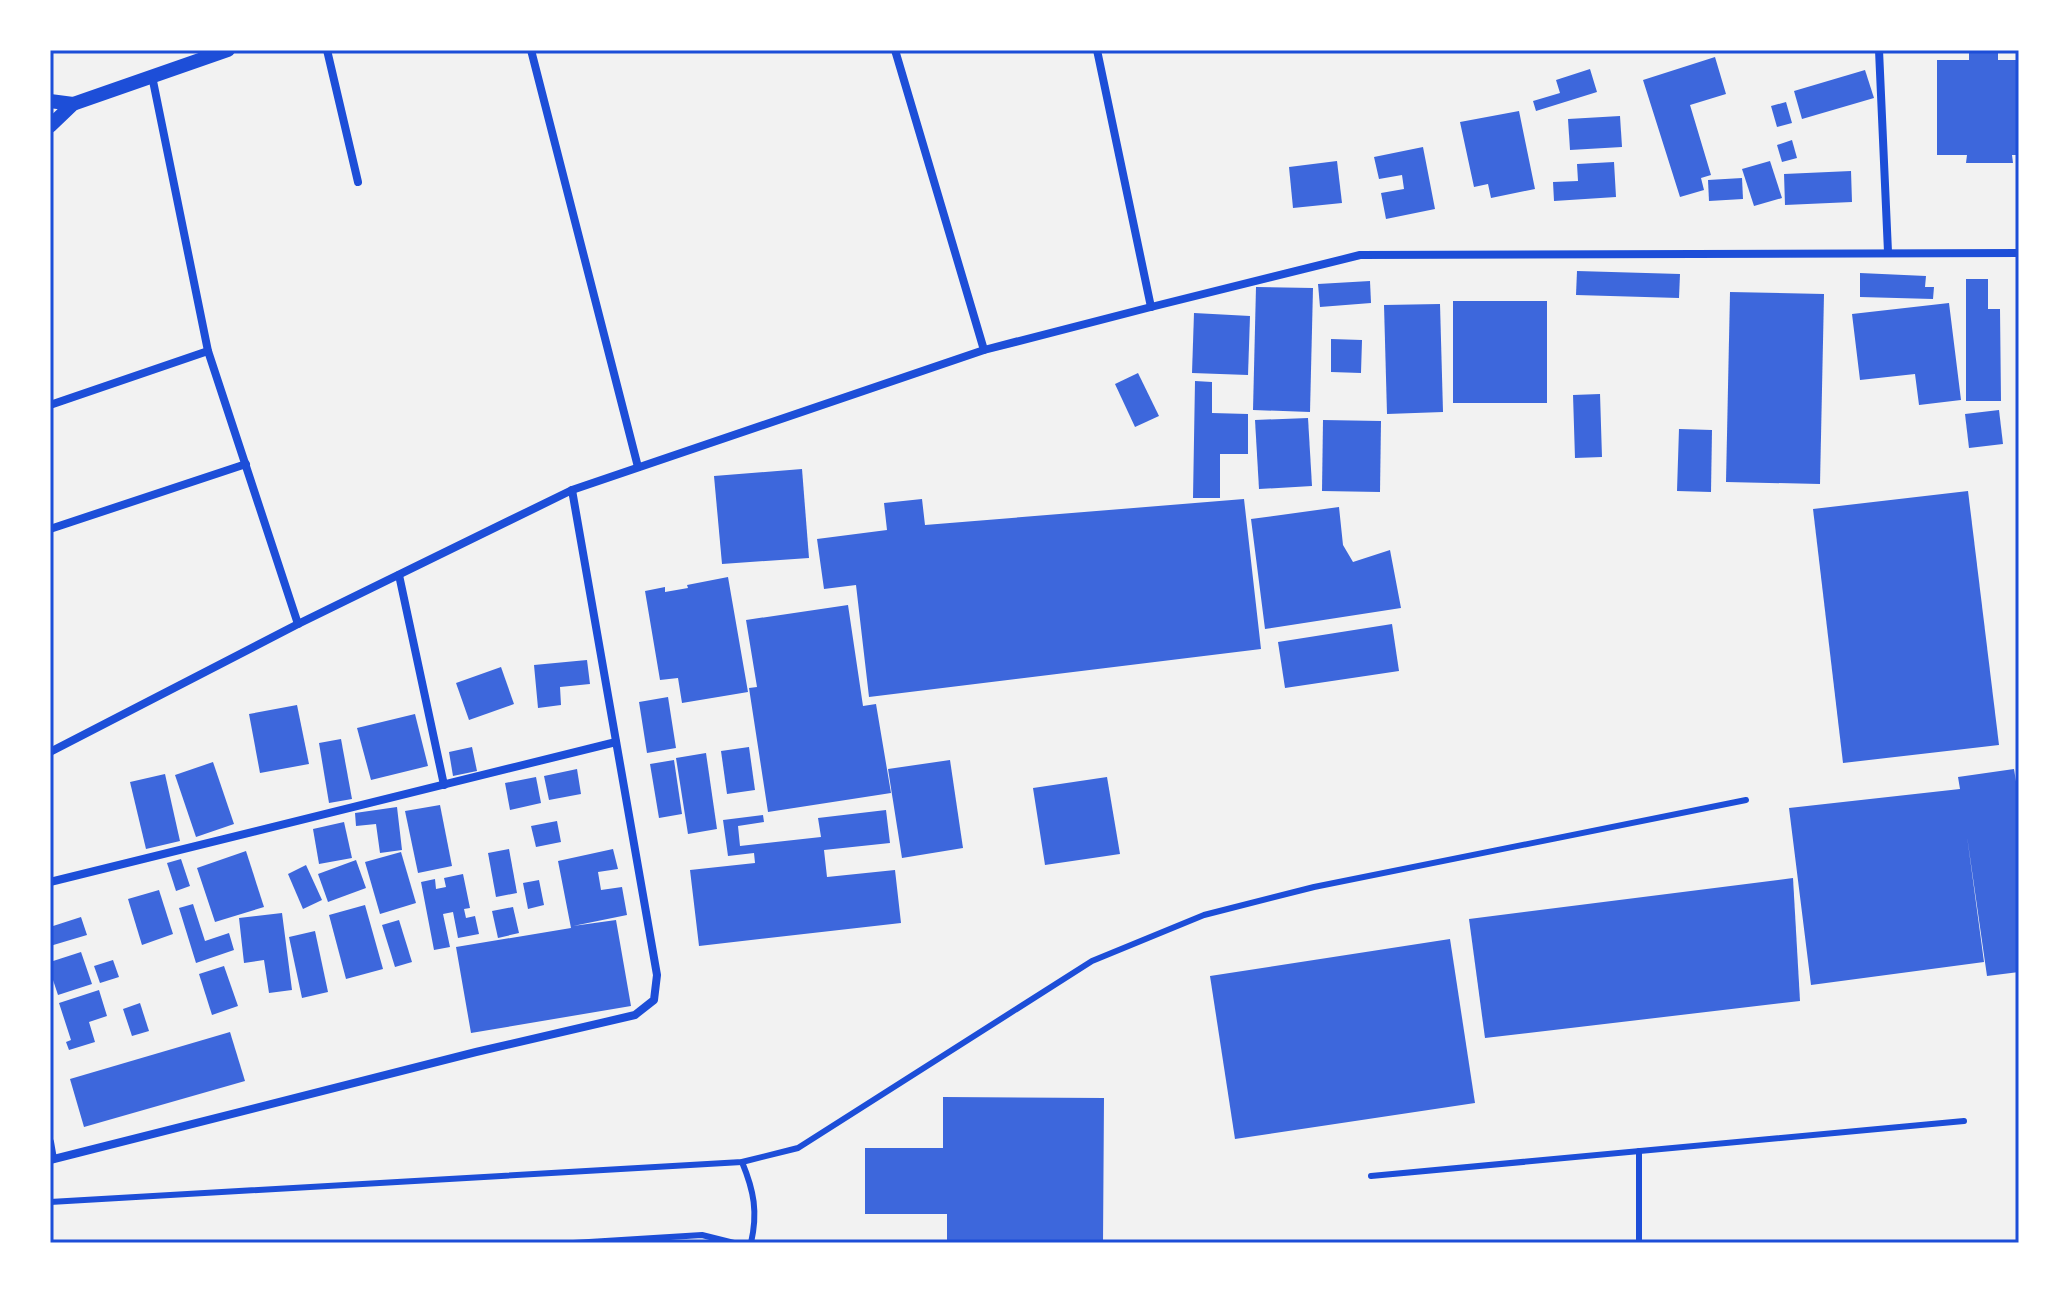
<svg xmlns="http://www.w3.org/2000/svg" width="2069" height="1293" font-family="Poppins,sans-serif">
<rect width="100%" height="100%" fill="#f2f2f2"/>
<g fill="#3d67dc">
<path d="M1969 50H1998V60H2019V155H2012L2013 163H1966L1967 155H1937V60H1969Z"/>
<path d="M1715 57 1726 94 1690 105 1711 175 1701 178 1704 190 1680 197 1643 80Z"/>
<path d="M1590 69 1597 92 1536 111 1533 101 1560 93 1556 80Z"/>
<path d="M1865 70 1874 98 1802 119 1794 91Z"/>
<path d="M1786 102 1792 123 1777 127 1771 106Z"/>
<path d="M1519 111 1535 189 1491 198 1488 184 1474 187 1460 122Z"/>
<path d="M1620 116 1622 147 1570 150 1568 119Z"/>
<path d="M1792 140 1797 158 1782 162 1777 145Z"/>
<path d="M1423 147 1435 209 1386 219 1381 193 1404 189 1402 175 1379 179 1374 157Z"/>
<path d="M1337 161 1342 203 1293 208 1289 167Z"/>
<path d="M1770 161 1782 198 1754 206 1742 169Z"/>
<path d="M1614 162 1616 197 1554 201 1553 182 1578 181 1577 164Z"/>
<path d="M1851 171 1852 202 1785 205 1784 174Z"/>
<path d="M1742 178 1743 199 1709 201 1708 180Z"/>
<path d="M1577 271 1680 274 1679 298 1576 295Z"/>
<path d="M1860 273 1926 276 1925 287H1934L1933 299 1860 297Z"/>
<path d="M1966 279H1988V309H2000L2001 401H1966Z"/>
<path d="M1370 281 1371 303 1320 307 1318 284Z"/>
<path d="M1256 287 1313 288 1310 412 1253 410Z"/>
<path d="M1730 292 1824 294 1820 484 1726 482Z"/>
<rect x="1453" y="301" width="94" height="102"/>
<path d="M1949 303 1961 400 1919 405 1915 374 1860 380 1852 314Z"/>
<path d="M1440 304 1443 412 1387 414 1384 305Z"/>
<path d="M1194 313 1250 316 1248 375 1192 373Z"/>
<path d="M1331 339 1362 340 1361 373 1331 372Z"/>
<path d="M1138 373 1159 416 1135 427 1115 384Z"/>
<path d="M1195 381 1212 382V413L1248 414V454H1220V498H1193Z"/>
<path d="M1600 394 1602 457 1575 458 1573 395Z"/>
<path d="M1999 410 2003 444 1969 448 1965 414Z"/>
<path d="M1308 418 1312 486 1259 489 1255 420Z"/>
<path d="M1323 420 1381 421 1380 492 1322 491Z"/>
<path d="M1679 429 1712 430 1711 492 1677 491Z"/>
<path d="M802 469 809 558 722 564 714 476Z"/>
<path d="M1968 491 1999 745 1843 763 1813 509Z"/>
<path d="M922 499 925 525 1244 499 1261 649 869 697 856 585 824 589 817 539 887 530 884 503Z"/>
<path d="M1339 507 1343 545 1353 562 1390 550 1401 608 1265 629 1251 519Z"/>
<path d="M728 577 748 692 682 703 678 678 660 680 645 591 665 587V592L688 588 687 585Z"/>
<path d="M848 605 863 706 876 704 891 793 768 812 749 688 757 687 746 620Z"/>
<path d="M1392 624 1399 671 1285 688 1278 642Z"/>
<path d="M587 660 590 684 560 687 561 705 538 708 534 665Z"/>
<path d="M501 667 514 704 469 720 456 683Z"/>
<path d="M668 697 676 748 647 753 639 702Z"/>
<path d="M297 705 309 764 260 773 249 714Z"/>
<path d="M415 714 428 766 371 780 357 728Z"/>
<path d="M341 739 352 799 329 803 319 743Z"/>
<path d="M472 747 477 771 453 776 449 752Z"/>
<path d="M749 747 755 790 727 794 721 751Z"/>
<path d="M706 753 717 829 688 834 676 758Z"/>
<path d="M674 760 682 814 659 818 650 764Z"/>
<path d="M950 760 963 848 902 858 888 769Z"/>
<path d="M213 762 234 824 196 837 175 775Z"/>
<path d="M577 769 581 794 549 800 544 776Z"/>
<path d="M2014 769 2019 800V972L1987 976 1967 836 1984 962 1811 985 1789 808 1960 789 1958 777Z"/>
<path d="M165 774 180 841 146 849 130 782Z"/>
<path d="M536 777 541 803 510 810 505 783Z"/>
<path d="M1107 777 1120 854 1045 865 1033 788Z"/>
<path d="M440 805 452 866 418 873 405 811Z"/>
<path d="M397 807 402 850 380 853 376 824 356 826 355 813Z"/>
<path d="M886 810 890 843 824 850 827 877 895 870 901 923 699 946 690 870 755 863 754 853 728 856 723 820 763 815 764 822 738 826 740 846 821 837 818 818Z"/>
<path d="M557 821 561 842 536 847 531 826Z"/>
<path d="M344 822 352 858 319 864 313 829Z"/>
<path d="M509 849 517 893 496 897 488 853Z"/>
<path d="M613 849 618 869 598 872 601 890 622 887 627 915 573 926 616 920 631 1006 471 1033 456 947 571 928 558 861Z"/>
<path d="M246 851 264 907 215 922 197 868Z"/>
<path d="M401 852 416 903 380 914 365 862Z"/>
<path d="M181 859 190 886 176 891 167 863Z"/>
<path d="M356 860 366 888 328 902 318 874Z"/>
<path d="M306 865 322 900 303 909 288 874Z"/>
<path d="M463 874 470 908 464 909 466 918 475 916 479 934 458 938 453 912 443 914 450 947 434 950 421 882 435 879 436 889 446 887 444 878Z"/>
<path d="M1793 878 1800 1001 1485 1038 1469 919Z"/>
<path d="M539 880 544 905 528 909 523 883Z"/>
<path d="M159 890 173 934 142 945 128 899Z"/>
<path d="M193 904 205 941 229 933 234 950 196 963 179 908Z"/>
<path d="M365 905 383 969 346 979 329 915Z"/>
<path d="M513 907 519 933 498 938 492 911Z"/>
<path d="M282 913 292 990 269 993 264 960 244 963 239 918Z"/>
<path d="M81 917 87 935 50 946V927Z"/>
<path d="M399 920 412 962 395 967 382 925Z"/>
<path d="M315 931 328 992 302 998 289 937Z"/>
<path d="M1450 939 1475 1103 1235 1139 1210 976Z"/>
<path d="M81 952 92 984 58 995 50 971V962Z"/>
<path d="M113 960 119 977 100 983 94 966Z"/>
<path d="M224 966 238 1006 212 1015 199 974Z"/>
<path d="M99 990 107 1016 89 1022 95 1042 69 1050 66 1042 71 1040 59 1003Z"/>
<path d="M140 1003 149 1031 132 1036 123 1009Z"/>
<path d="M230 1032 245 1081 84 1127 70 1079Z"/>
<path d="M943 1097 1104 1098 1103 1243H947V1214H865V1148H943Z"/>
</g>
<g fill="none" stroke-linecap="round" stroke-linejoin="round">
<g stroke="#1d4ed8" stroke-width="6">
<path d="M1639 1151V1243"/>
<path d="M742 1162C754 1191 758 1212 751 1243"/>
<path d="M1371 1176 1964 1121"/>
<path d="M50 1202 742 1162 798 1148 1092 961 1204 915 1314 887 1746 800"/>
<path d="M573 1243 702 1235 734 1243"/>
</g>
<g stroke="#1d4ed8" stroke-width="8">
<path d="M327 50 358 182"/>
<path d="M531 50 638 467"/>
<path d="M895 50 984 350"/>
<path d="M1097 50 1151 307"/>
<path d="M1879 50 1888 252"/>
<path d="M152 76 208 351 298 624"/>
<path d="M50 405 208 351"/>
<path d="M50 529 246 464"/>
<path d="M399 575 444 785"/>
<path d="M50 752 298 624 572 490 984 350 1151 307 1360 255 2019 253"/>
<path d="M50 882 616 742"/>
<path d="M50 1142 53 1159"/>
<path d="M50 1160 476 1052 635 1015 654 1000 657 975 572 490"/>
</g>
<g stroke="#1d4ed8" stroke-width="14">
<path d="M50 101 73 104"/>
<path d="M50 126 73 104 228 50"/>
</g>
</g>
<rect width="2069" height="1293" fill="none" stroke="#ffffff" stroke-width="104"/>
<rect x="52" y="52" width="1965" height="1189" fill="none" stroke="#1d4ed8" stroke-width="3"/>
</svg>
